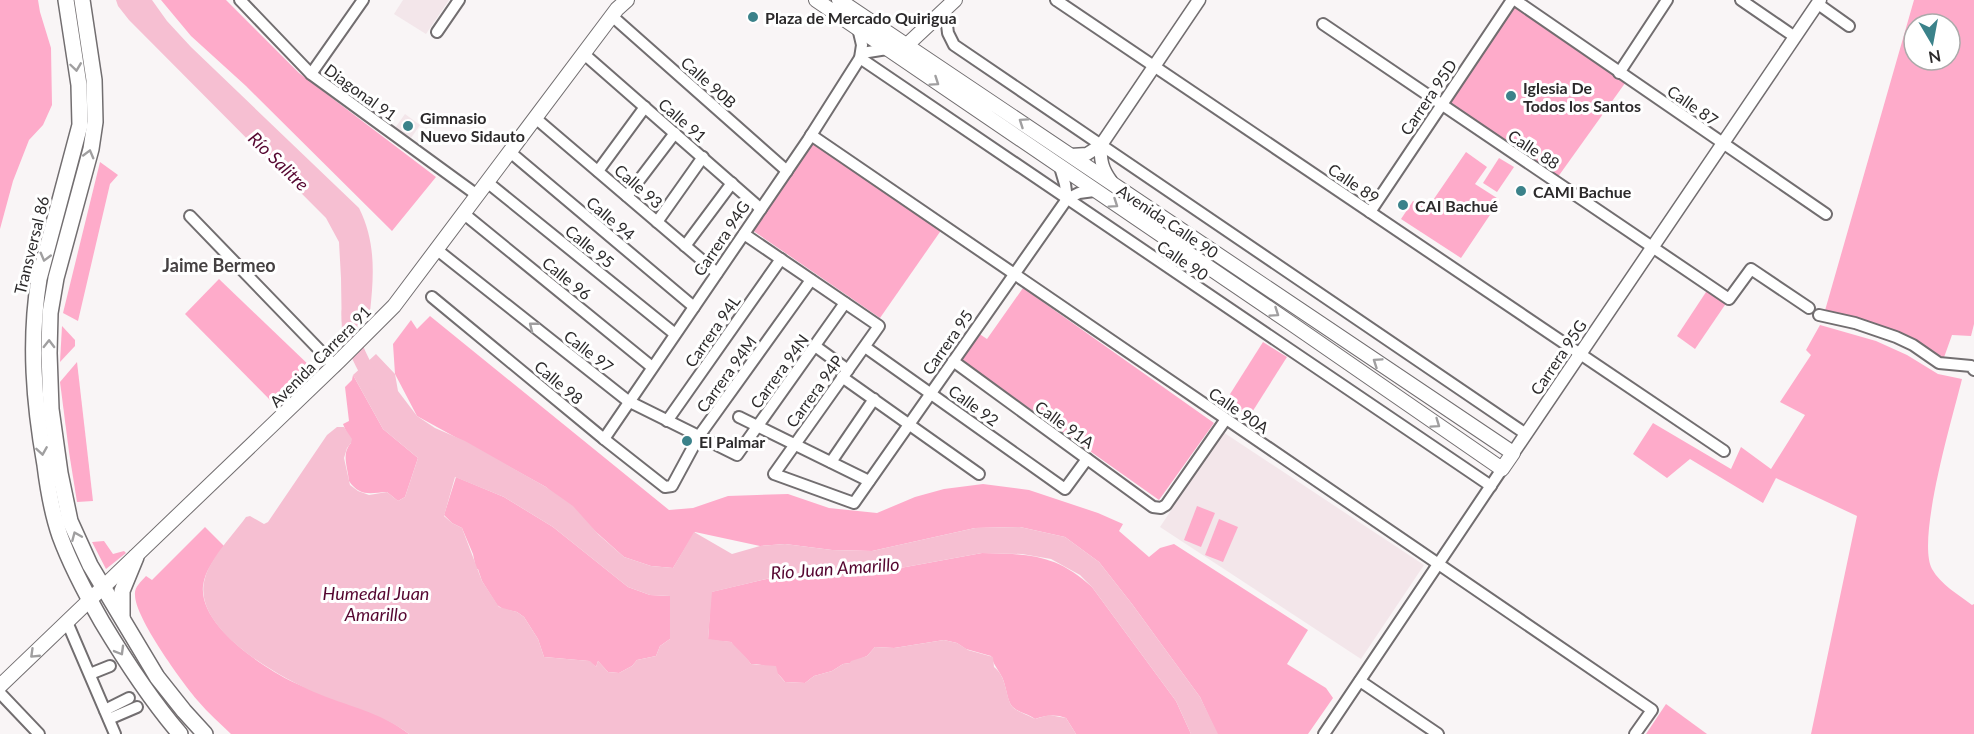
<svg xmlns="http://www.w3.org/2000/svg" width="1974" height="734" font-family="Lato,sans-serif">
<rect width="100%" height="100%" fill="#f9f5f6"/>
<g fill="#f3e6ea">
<path d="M403 0H449L426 34 394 14Z"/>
<path d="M405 114 420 125 411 138 395 128Z"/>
<path d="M1223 432 1424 565 1361 659 1160 527Z"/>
</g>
<g fill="#feabca" fill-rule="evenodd">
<path d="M0 0H38L40 12 51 48 52 105 43 125 29 140 13 181 0 229Z"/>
<path d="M161 0H226L299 73 436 177 392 231 246 86 191 36Z"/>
<path d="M1914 0H1974V324L1971 336 1952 335 1942 363 1930 354 1824 314ZM1914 24H1950V60H1914Z"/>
<path d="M1513 1 1628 79 1555 181 1442 105Z"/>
<path d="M814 141 942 229 880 318 752 230Z"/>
<path d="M1466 152 1487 167 1475 184 1500 200 1461 258 1401 219 1413 201 1427 209Z"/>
<path d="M1499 158 1514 167 1497 192 1483 183Z"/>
<path d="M100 162 118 175 110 184 78 321 63 313Z"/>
<path d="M219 279 313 369 276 406 185 314Z"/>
<path d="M1710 286 1729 299 1695 349 1677 336Z"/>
<path d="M1023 288 1214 423 1159 500 960 359 978 333 987 339Z"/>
<path d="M430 316 669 510 693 508 728 496 788 494 829 508 877 513 915 497 944 489 983 484 1029 490 1098 513 1123 524 1119 531 1149 557 1160 548 1174 544 1308 630 1287 664 1326 688 1333 698 1308 734H1217L1200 697 1132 604 1099 562 1065 537 1020 527 975 528 872 551 832 550 785 544 760 546 695 532 673 568 651 566 624 557 546 487 417 416 395 374 393 344 411 320 417 329Z"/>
<path d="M1820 325 1876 341 1907 355 1938 374 1962 379C1953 416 1916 539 1932 569 1941 585 1958 594 1972 605L1974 604V734H1811L1857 516 1776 478 1763 503 1690 459 1667 478 1633 454 1653 423 1731 469 1741 447 1771 469 1805 415 1780 402 1811 355 1806 350Z"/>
<path d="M62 326 75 340V346L60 362Z"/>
<path d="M1263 342 1287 357 1249 417 1225 402Z"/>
<path d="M77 362 93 501 77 502 69 452 60 382Z"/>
<path d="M353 375 383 429 418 458 405 497 398 501 387 492C370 493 360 497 349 481 348 467 341 454 351 443L343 424 349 421 345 387 352 380Z"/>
<path d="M456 477 504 497 553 527 628 587 650 595 670 596V639L660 646 656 656 637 660 632 666 619 673 608 672 598 661 596 667 589 661 544 657 538 639 524 617 517 612 503 609 497 605 482 581 478 569H476L473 554 462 528 452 523 444 515Z"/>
<path d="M1197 506 1215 513 1201 547 1184 540Z"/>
<path d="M1219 519 1238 527 1223 562 1205 555Z"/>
<path d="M205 527 224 546C215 559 205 570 203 586 199 625 262 667 293 682 332 700 375 707 409 734H231C220 723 208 713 198 701 182 682 135 618 135 595 134 587 141 582 146 576L152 580Z"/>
<path d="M104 541 113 554 124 551 126 553 106 569 92 542Z"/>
<path d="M982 553C1029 554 1056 554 1092 587L1176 701 1191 734H1076L1066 718C1056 714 1046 715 1035 719 1029 714 1020 713 1014 708 1008 704 1007 692 1005 686 1003 674 994 667 991 656L966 649 957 643 944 640 894 648 875 647 867 656 850 663 843 664 832 671 814 676 805 683 785 682C777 671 765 663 751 664 744 655 737 651 731 642L708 640 711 592 775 577H851Z"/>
<path d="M1666 704 1707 734H1646Z"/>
</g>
<g fill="#f6bfd2" fill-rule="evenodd">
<path d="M116 0H152L167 21 191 47 359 208C376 242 374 275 370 312L342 341 341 278 339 242 326 218 129 20 118 6Z"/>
<path d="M376 354 395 374 398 391 417 416 435 428 465 441 546 487 573 506 599 535 624 557 651 566 673 568 694 532 732 554 760 546 785 544 832 550 872 551 975 528 1020 527 1065 537 1099 562 1132 604 1200 697 1218 734H1191L1176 701 1092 587 1080 575 1051 559 1022 554 982 553 851 577H775L712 592 708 639 731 642C738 650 745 655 751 664L776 666 778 674 785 682 805 683 814 676 832 671 843 664 850 663 851 661 867 656 875 647 894 648 944 640 957 643 968 650 993 657 994 667C1006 676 1005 692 1011 705 1014 711 1029 715 1035 719L1049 715 1066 718 1076 734H409C380 712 347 706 314 692 276 675 190 628 205 578 211 557 233 535 246 517L250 516 264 524 268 522 327 435 337 427H344L352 439 351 443 347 448 344 458 350 485 358 491 369 495 387 492 398 501 405 497 418 458 383 429 353 375ZM455 477 504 497 553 527 628 587 650 595 670 596V639L660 646 656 656 637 660 632 666 619 673 608 672 598 661 596 667 590 661 544 657 538 639 524 617 517 612 499 607 482 581 462 528 452 523 444 516Z"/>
</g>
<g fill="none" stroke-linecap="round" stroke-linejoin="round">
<path stroke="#f6bfd2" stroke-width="15" d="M349 312C348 338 361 361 373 382"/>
<g stroke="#726e70" stroke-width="14">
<g id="minor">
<path d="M240 0 311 74 477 195"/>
<path d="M1056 0 1724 451"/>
<path d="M1515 0 1826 214"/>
<path d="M1741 0 1795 37"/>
<path d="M1818 4 1849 26"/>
<path d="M945 9 948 33 954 45 1526 434"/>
<path d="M612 16 787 171"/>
<path d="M1323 24 1729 299 1751 269 1809 308"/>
<path d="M437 32 459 0"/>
<path d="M862 53 887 49"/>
<path d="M584 54 761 209"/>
<path d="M860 58 1491 486"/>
<path d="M1619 73 1667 0"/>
<path d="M311 74 363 0"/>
<path d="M540 122 717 273"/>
<path d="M811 135 1652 710 1635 734"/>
<path d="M510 152 694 307"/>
<path d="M1060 167 1065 184 1067 199"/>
<path d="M598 171 645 107"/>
<path d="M487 182 675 334"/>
<path d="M627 196 675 133"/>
<path d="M1370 212 1512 0"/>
<path d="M463 213 652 367"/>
<path d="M190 216 335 366"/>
<path d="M657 222 703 157"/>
<path d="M744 234 879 326 774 474 854 503 1067 199 1079 193 1094 191"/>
<path d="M685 246 732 183"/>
<path d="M436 249 628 401 737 455 845 303"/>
<path d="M432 297 604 439 665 487 672 486 699 436 811 280"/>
<path d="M1819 315 1855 323 1896 337 1913 345 1939 363 1971 366 1974 370"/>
<path d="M815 346 848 370"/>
<path d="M865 347 1065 489 1087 459"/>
<path d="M953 361 1153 507 1161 508 1166 505 1226 419"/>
<path d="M842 377 979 474"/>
<path d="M739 417 869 481"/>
<path d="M667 421 781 259"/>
<path d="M604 439 808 140 860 58 862 45 858 28"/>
<path d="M831 462 874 399"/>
<path d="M67 622 115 734"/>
<path d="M90 674 110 666"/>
<path d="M1360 681 1438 734"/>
<path d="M0 693 39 734"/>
<path d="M105 710 129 698"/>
<path d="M109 719 137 707"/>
<path d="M1324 734 1502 469"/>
</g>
</g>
<g stroke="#726e70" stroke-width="15">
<g id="tertiary">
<path d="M1101 145C1100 160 1102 169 1111 181"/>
<path d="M1071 155 1087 154 1101 145 1199 0"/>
<path d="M1513 453 1820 0"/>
</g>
</g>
<g stroke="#726e70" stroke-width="16">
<g id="secondary">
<path d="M816 0 1292 324 1502 469 1513 453 839 0"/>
<path d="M908 44 955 0"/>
<path d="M0 686 339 361 394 306 617 9 627 0"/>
</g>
</g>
<g stroke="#726e70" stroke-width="18">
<g id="primary">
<path d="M66 0 79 85 80 125 39 279C29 342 34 403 45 465 48 489 52 513 60 536 71 566 86 594 102 622 126 662 150 699 180 734"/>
<path d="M82 0 94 80 95 122 91 149 56 278 50 313 49 353 51 409 60 473 70 521 90 565 157 677 184 711 205 734"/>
<path d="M122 617V591L136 557"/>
</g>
</g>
<use href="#minor" stroke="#fff" stroke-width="10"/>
<use href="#tertiary" stroke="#fff" stroke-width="12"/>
<use href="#secondary" stroke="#fff" stroke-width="14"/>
<use href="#primary" stroke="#fff" stroke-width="15"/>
</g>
<defs><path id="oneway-chevron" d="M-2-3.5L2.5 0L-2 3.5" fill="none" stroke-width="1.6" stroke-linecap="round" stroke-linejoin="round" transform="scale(1.5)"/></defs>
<g stroke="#a09fa0">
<use href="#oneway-chevron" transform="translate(76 67) rotate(82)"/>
<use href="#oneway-chevron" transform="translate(935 82) rotate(34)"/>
<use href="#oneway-chevron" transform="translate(1023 122) rotate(-146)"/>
<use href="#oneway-chevron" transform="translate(89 154) rotate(-75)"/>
<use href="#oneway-chevron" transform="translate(1114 204) rotate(34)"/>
<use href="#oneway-chevron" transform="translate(45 257) rotate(105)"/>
<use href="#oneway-chevron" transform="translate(1275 313) rotate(34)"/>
<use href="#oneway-chevron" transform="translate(533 326) rotate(-142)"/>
<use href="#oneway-chevron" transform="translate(49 344) rotate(-89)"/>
<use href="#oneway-chevron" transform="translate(1377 362) rotate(-146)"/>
<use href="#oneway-chevron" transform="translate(1436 424) rotate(35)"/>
<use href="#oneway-chevron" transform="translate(42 451) rotate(81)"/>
<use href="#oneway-chevron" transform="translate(76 536) rotate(-113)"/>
<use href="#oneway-chevron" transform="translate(120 651) rotate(60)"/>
<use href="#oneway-chevron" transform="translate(34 654) rotate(136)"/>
</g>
<g fill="#3b828a" stroke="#fff" stroke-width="2">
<circle cx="753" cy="17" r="6"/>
<circle cx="1511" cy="96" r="6"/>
<circle cx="408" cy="126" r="6"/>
<circle cx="1521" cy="191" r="6"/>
<circle cx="1403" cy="205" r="6"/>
<circle cx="687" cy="441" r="6"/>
</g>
<g text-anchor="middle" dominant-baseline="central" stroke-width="6" stroke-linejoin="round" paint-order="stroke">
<g font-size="16" font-weight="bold" fill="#2c2a2b" stroke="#fff" text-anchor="start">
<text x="765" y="17">Plaza de Mercado Quirigua</text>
<text x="1523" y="87">Iglesia De<tspan x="1523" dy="18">Todos los Santos</tspan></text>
<text x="420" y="117">Gimnasio<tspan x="420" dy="18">Nuevo Sidauto</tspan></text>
<text x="1533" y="191">CAMI Bachue</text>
<text x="1415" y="205">CAI Bachué</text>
<text x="699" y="441">El Palmar</text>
</g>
<g font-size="16" fill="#2c2a2b" stroke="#fff">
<text transform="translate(709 82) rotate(42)">Calle 90B</text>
<text transform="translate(361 92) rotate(36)">Diagonal 91</text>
<text transform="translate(1428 97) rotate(-56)">Carrera 95D</text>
<text transform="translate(1693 105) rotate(35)">Calle 87</text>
<text transform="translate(683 120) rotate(41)">Calle 91</text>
<text transform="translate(1534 149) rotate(33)">Calle 88</text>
<text transform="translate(1354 183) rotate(34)">Calle 89</text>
<text transform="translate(639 186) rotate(41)">Calle 93</text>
<text transform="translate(611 218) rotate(40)">Calle 94</text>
<text transform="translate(1168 221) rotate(34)">Avenida Calle 90</text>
<text transform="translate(721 238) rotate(-56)">Carrera 94G</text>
<text transform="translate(31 245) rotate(-76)">Transversal 86</text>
<text transform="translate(590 246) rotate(39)">Calle 95</text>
<text transform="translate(1183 260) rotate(34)">Calle 90</text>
<text transform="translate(567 278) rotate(39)">Calle 96</text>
<text transform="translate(712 331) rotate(-55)">Carrera 94L</text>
<text transform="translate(947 342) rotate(-55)">Carrera 95</text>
<text transform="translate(589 351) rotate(38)">Calle 97</text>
<text transform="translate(320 356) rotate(-45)">Avenida Carrera 91</text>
<text transform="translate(1558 357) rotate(-56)">Carrera 95G</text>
<text transform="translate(779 371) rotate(-54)">Carrera 94N</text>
<text transform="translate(726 374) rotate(-54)">Carrera 94M</text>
<text transform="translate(559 382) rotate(40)">Calle 98</text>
<text transform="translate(814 391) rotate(-54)">Carrera 94P</text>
<text transform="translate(974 405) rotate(36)">Calle 92</text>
<text transform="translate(1239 410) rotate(34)">Calle 90A</text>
<text transform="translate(1065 424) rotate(36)">Calle 91A</text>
</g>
<g font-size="18" font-style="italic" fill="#560731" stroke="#fff">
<text transform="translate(279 161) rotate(44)">Río Salitre</text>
<text transform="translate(835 568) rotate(-4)">Río Juan Amarillo</text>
<text x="376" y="593">Humedal Juan<tspan x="376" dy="21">Amarillo</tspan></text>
</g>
<g font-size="18" font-weight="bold" fill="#454142" stroke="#fff">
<text x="219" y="265">Jaime Bermeo</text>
</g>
</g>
<g transform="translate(1932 42) rotate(170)"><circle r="28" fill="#ffffff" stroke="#abaaaa" stroke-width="1.5"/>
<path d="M0-4.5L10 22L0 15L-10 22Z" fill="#3b828a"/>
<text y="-9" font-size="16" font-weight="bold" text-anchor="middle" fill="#2c2a2b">N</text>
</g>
</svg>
